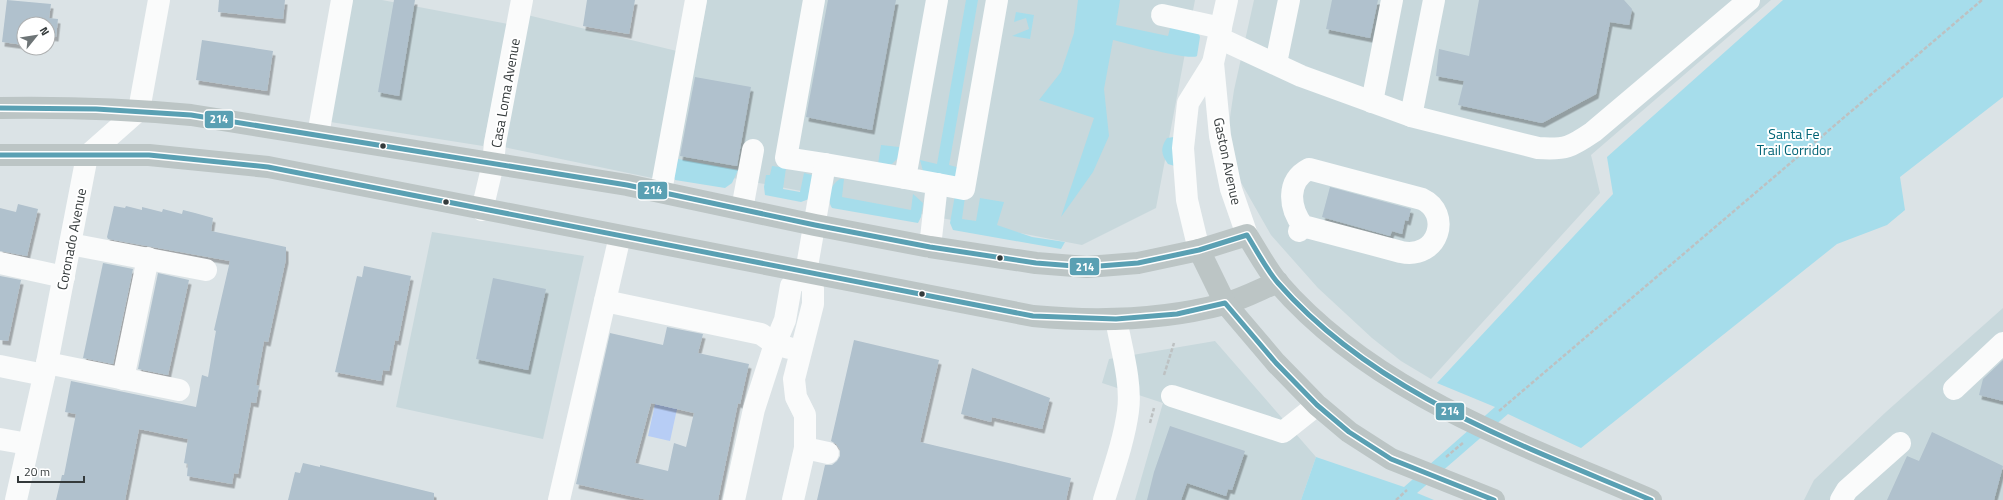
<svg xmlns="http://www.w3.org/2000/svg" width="2003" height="500" font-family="'Titillium Web',sans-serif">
<defs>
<filter id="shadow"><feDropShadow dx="2.5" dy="4.5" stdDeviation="0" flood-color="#0004"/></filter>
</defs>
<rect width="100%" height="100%" fill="#dbe3e6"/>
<g fill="#c8d8dc">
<path d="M345 0H382L508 24 483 146 324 121Z"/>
<path d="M707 0H1195L1156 208 1082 245 676 167Z"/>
<path d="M1254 0H1771L1591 155 1600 193 1431 379 1401 361 1372 338 1318 288 1271 235 1235 172 1229 124 1234 90Z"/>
<path d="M519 13 681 52 657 179 494 145Z"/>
<path d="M432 232 584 256 543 439 396 407Z"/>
<path d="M2003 308V500H1804L1814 480 1886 412Z"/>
<path d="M1215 341 1316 457 1301 500H1135L1163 403 1102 383 1109 359Z"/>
</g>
<g fill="#a6ddeb">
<path d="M966 0H978L949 165 964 169 957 177 923 171 920 160 937 164Z"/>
<path d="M1078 0H1120L1116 25 1168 36 1171 25 1199 34 1200 37 1197 56C1189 61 1126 43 1113 40L1104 89 1109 136 1093 172 1061 217 1094 118 1039 100 1061 72 1074 33Z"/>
<path d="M1783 0H2003V97L1900 177 1905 210 1887 225 1837 244 1581 448 1508 414 1417 493 1434 500H1301L1316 457 1404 487 1495 407 1437 383 1613 194 1607 157Z"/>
<path d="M1016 12 1034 15 1030 39 1012 36 1029 29 1026 18 1014 22Z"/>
<path d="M1174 137 1178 167 1168 164C1161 154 1160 148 1167 138Z"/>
<path d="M881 145 899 147 898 158 892 164H878Z"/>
<path d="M678 159 738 170 732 183 725 188 675 180 674 178Z"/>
<path d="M772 166 786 168 783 189 800 192 804 173 812 175 813 178 809 199 801 202 765 195 764 187 766 175H770Z"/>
<path d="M840 179H844L842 197 911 210 913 194 923 203 921 217 918 223 832 208C826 198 830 185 840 179Z"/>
<path d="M955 195 965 197 962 219 976 221 980 198 1004 202 997 225 1032 237 1065 242 1061 249 953 230 950 223Z"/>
</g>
<path fill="#b7cdf5" d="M655 404 677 409 670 441 648 436Z"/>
<g fill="#b0c1cd" fill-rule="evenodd" filter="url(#shadow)">
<path d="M7 0 51 4 49 18 58 19 56 37 48 36V24H24V45L2 42Z"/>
<path d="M219 0H285L283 19 218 12Z"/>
<path d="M394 0H415L399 96 378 92Z"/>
<path d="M587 0H635L629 34 583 26Z"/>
<path d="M828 0H896L872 130 806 117Z"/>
<path d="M1332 0H1378L1370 38 1326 29Z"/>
<path d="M1479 0H1624L1632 9 1629 25 1610 22 1596 94 1542 123 1458 105 1464 81 1436 76 1439 49 1469 56Z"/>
<path d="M202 40 273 51 267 91 196 80Z"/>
<path d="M695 77 751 87 737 166 680 156Z"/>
<path d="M1330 187 1411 209 1408 221 1405 220 1402 234 1392 231 1390 236 1322 217Z"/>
<path d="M18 204 38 209 27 256 0 251V208L16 212Z"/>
<path d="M114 206 125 208 126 206 142 210V207L162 212 163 209 182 214 183 210 195 213 213 218 211 231 286 247V259L268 342 264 341 256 385 259 386 256 403 251 402 238 474 234 473 232 484 187 476 188 464 184 463 188 439 139 429 125 500H56L62 475H64L76 414 65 412 71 381 196 407 202 375 208 377 214 342 216 331 214 330 230 261 108 239 107 237Z"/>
<path d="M103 263 133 269 113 364 83 358Z"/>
<path d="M364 266 411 276 398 341 395 340 389 371 383 370 381 381 335 372 357 276 362 277Z"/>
<path d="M158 273 189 280 168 375 138 369Z"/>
<path d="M0 276 21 280 8 341 0 340Z"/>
<path d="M493 278 546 289 528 370 476 359Z"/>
<path d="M667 327 703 334 698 353 749 364 740 404 738 403 718 500H648L576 484 610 333 663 345ZM651 403 694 413 686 447 674 443 668 471 635 463Z"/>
<path d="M854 340 939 360 920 442 1071 478 1066 500H817L825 465H832L837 461 840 456V449L836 444 831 441Z"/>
<path d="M2003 360V401L1979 395 1983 379Z"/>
<path d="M972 368 1050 398 1042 429 992 417 991 422 961 414Z"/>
<path d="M1170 426 1245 451 1232 490 1228 489 1226 496 1187 483 1181 500H1147L1154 472Z"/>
<path d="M1932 432 2003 466 1994 500H1887L1907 456 1919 461Z"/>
<path d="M303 463 320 467V465L434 493V500H288L295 472 300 473Z"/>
</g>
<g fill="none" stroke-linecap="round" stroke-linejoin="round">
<g stroke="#bdc1c2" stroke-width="2.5" stroke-dasharray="4 2" stroke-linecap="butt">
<path d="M1164 375 1174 343"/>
<path d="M1499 411 1982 0"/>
<path d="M1150 423 1154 408"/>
<path d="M1446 457 1464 442"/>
<path d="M1396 500 1407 490"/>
</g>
<g stroke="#fafbfb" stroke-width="22">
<path d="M814 0 786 158 825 164"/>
<path d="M937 0 905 178 964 189 997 0"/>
<path d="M1227 0 1213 63 1220 136 1231 189 1247 235"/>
<path d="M1162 15 1221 28"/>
<path d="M1219 38 1301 76 1411 116 1538 148C1566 150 1571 147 1593 132L1749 0"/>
<path d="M1276 63 1289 0"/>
<path d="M1372 102 1392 0"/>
<path d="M1411 116 1434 0"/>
<path d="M318 135 342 0"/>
<path d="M661 191 696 0"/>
<path d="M742 209 753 150"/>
<path d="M482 210 493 164 495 143 522 0"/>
<path d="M1299 231 1303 226 1401 252C1439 260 1452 213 1422 199L1309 169C1286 181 1289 208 1303 226"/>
<path d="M70 244 206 270"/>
<path d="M930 247 937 184"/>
<path d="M1199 250 1187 200 1183 148 1188 103 1213 63"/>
<path d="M0 263 64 277"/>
<path d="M605 301 761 334 775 344 789 348"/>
<path d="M47 363 179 390"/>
<path d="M0 366 44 375"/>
<path d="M123 379 148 258"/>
<path d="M1954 389 2003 343"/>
<path d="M1172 396 1283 432 1317 405"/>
<path d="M0 439 28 444"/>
<path d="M805 448 828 453"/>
<path d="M16 500 47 363 87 156 139 110 159 0"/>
<path d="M559 500 620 236"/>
<path d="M734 500 754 409 775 344 785 320 791 286 806 272"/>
<path d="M793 500 805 448V415L796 397 794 379 813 304V289L806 272 825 164 905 178"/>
<path d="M1104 500C1113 471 1124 441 1128 411 1132 383 1121 347 1116 319"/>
<path d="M1841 500 1847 490 1900 443"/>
</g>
<g stroke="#bcc5c5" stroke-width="22">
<path d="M0 108C64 107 127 109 191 115L627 185 815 225 930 247 1036 263 1087 267 1138 263 1199 250 1247 235C1257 251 1266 268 1278 283 1374 394 1520 443 1651 500"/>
<path d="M0 155H149L268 167 1033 316C1096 322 1163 320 1224 304 1243 299 1261 289 1278 282"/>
<path d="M1199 250 1225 303 1276 363 1317 405 1349 432 1391 459 1494 500"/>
</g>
<g stroke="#fff" stroke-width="8">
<g id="bus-1">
<path d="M0 108 96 109 191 115 627 185 815 225 930 247 1036 263 1087 267 1138 263 1199 250 1247 235C1257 251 1266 269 1278 283 1375 394 1520 444 1651 500"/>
<path d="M0 155H149L268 167 1033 316 1116 319 1177 314 1225 303 1276 363 1317 405 1349 432 1391 459 1494 500"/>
</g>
</g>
<use href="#bus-1" stroke="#5aa0b3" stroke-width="5"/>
</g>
<g fill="#343a3b" stroke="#fff" stroke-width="1.5">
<circle cx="383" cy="146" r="3.5"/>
<circle cx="446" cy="202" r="3.5"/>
<circle cx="1000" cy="258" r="3.5"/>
<circle cx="922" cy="294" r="3.5"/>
</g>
<g text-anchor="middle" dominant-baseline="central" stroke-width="4" stroke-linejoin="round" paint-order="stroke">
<g font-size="14" fill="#343a3b" stroke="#fff">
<text transform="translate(505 93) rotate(-80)">Casa Loma Avenue</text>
<text transform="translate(1228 161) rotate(78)">Gaston Avenue</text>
<text transform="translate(71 239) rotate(-79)">Coronado Avenue</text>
</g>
<g font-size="14" fill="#006375" stroke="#fff">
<text x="1794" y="133">Santa Fe<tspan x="1794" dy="16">Trail Corridor</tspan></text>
</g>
</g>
<g stroke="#fff" stroke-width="1.5">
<rect x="204" y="110" width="30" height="19" rx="4" fill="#5aa0b3"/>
<rect x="637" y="181" width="31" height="19" rx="4" fill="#5aa0b3"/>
<rect x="1069" y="257" width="31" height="19" rx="4" fill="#5aa0b3"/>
<rect x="1435" y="402" width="30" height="19" rx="4" fill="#5aa0b3"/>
</g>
<g font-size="11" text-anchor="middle" font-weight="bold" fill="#fff">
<text x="219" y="123">214</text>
<text x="653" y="194">214</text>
<text x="1085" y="271">214</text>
<text x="1450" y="415">214</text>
</g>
<g transform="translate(36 36) rotate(60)"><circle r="19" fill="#ffffff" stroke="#aeb0b1"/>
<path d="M0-3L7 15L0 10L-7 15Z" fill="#6e7577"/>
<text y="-6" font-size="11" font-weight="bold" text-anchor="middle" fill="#343a3b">N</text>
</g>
<path d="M18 476v6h66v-6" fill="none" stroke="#343a3b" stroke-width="2"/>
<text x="24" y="476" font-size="12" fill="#343a3b" stroke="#ffffff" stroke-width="3" paint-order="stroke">20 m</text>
</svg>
